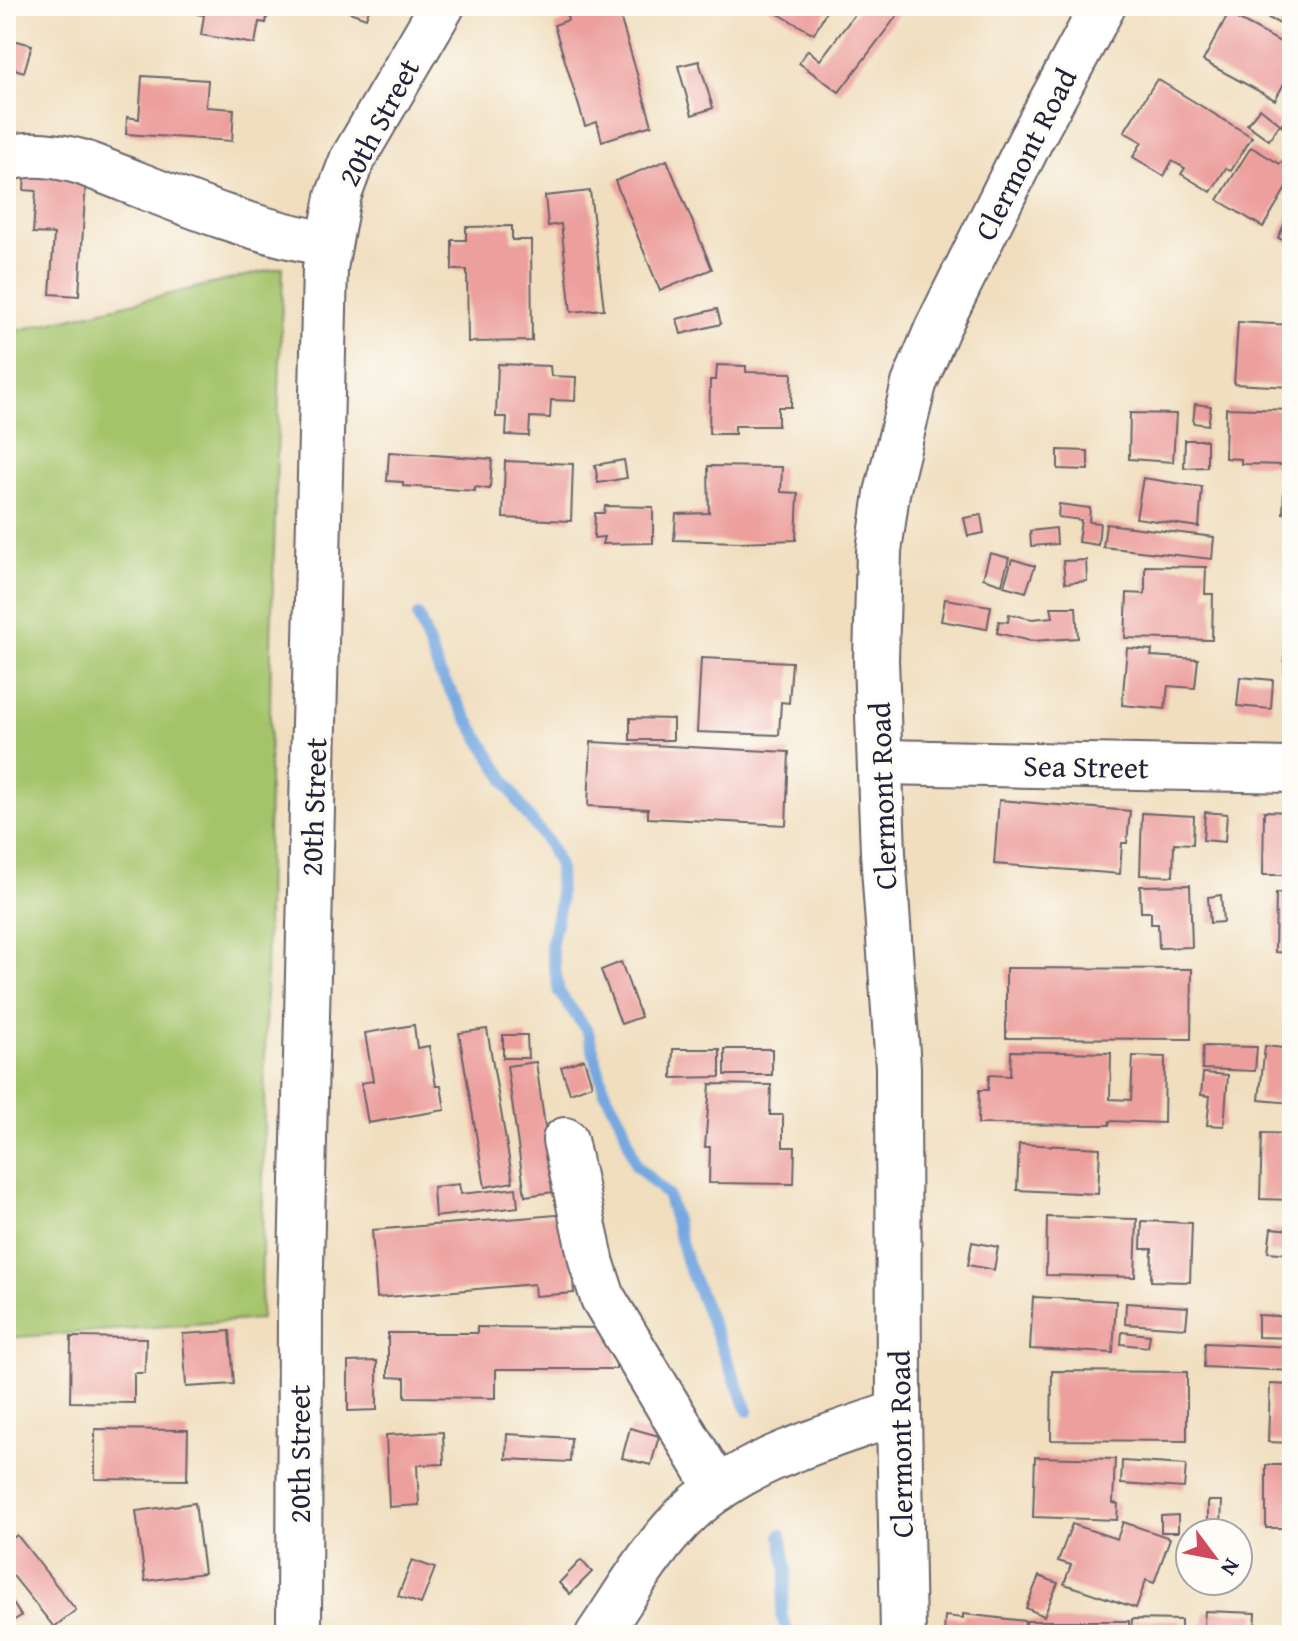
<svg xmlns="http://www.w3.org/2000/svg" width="1298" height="1641" font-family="'Gentium Book Plus',serif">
<rect width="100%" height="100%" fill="#fdfcf7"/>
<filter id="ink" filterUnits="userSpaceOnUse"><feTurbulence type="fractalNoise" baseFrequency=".0125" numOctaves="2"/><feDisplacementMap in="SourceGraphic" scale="16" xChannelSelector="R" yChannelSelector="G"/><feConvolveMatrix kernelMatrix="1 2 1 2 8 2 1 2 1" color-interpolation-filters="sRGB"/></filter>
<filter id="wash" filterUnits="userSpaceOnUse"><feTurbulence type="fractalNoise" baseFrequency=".006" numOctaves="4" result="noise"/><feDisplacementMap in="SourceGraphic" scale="32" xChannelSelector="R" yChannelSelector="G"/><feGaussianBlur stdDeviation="1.8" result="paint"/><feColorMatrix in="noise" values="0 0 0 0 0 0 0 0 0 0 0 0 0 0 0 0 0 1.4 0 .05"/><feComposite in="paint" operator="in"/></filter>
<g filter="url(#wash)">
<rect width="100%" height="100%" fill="#f0debe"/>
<path fill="#a5c46b" stroke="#647353" stroke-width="2" d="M283 267 271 645 261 1319 6 1338V333Z"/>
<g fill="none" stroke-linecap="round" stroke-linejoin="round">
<g stroke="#74a7e0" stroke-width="12">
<path d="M418 616 440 674 524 811 548 842 559 866 560 903 551 946 559 992 588 1032 604 1090 623 1125 636 1165 668 1196 687 1263 748 1411"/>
<path d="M781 1535 787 1571 781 1614 789 1635"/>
</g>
</g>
<g id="blocks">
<g fill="#ec9f9c">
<path d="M198 6H269L266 23 259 22 255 44 201 35 204 15 197 14Z"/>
<path d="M333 6H370L366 18Z"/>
<path d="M564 6H603L604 9 617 6 652 125 602 141 597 122 585 126 554 25 568 20Z"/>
<path d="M764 6H829L814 34Z"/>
<path d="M861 6H890L899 13 839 92 799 63 808 50 820 60Z"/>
<path d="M1245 6H1292V30Z"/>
<path d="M1228 14 1292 48V69L1275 100 1203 61Z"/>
<path d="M6 38 32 45 24 72 15 69 13 78 6 76Z"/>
<path d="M699 61 713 108 692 115 678 66Z"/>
<path d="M142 76 208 80 206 107 234 109 232 141 126 134 127 117 139 119Z"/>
<path d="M1157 79 1252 137 1231 171 1226 168 1211 192 1181 174 1185 168 1172 161 1164 176 1133 157 1142 142 1124 132Z"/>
<path d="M1292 106V133L1281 126Z"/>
<path d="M1260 108 1280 124 1269 140 1247 124Z"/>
<path d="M1251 147 1280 164 1284 159 1292 164V178L1263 227 1218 200Z"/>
<path d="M667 160 712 269 660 291 615 181Z"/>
<path d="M25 175 86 179 79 296 50 294 54 234 33 233 36 191 24 190Z"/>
<path d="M590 191 604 309 571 312 561 224 548 226 545 196Z"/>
<path d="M1292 207V244L1278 238Z"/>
<path d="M512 226V240H531L532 341 468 342 467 270H452V240H466V227Z"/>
<path d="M717 309 721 324 681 334 677 319Z"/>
<path d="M1238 322 1292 325V387L1234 384Z"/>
<path d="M498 364 550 366 551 376 576 377 575 401 551 400 550 418 530 417 529 436 506 435 507 417H496Z"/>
<path d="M717 365 746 366V372L792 373 791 407H778V426H735V434H709L710 380H716Z"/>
<path d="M1195 404 1211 406 1208 425 1193 423Z"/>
<path d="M1226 408 1292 410V465L1241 464V459L1225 458Z"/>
<path d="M1130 413 1176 414 1173 462 1129 459Z"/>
<path d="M1185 440H1207V467L1184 468Z"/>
<path d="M1058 450 1088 451V470L1058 469Z"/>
<path d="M389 452 492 459 490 489 475 487V491L403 486V482L387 481Z"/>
<path d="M624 460 627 478 598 483 595 465Z"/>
<path d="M505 461 573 464 571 521 503 518Z"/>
<path d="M708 466 782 467 781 492 798 493 796 540 738 542 674 540 676 514 709 513Z"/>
<path d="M1143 478 1202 487 1199 527 1136 518Z"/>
<path d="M1284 488H1292V514L1283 513Z"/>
<path d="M1059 504 1090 508 1089 522 1100 523 1098 545 1078 542 1081 520 1058 517Z"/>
<path d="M605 506 653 507V543L602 544 604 537 594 538 595 513H604Z"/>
<path d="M981 515 984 533 968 536 964 518Z"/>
<path d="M1106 524 1214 537 1212 559 1103 547Z"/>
<path d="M1056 528 1057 544 1031 546 1030 531Z"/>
<path d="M990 553 1009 558 1002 584 983 578Z"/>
<path d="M1012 559 1035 566 1026 592 1004 586Z"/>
<path d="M1086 560 1087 581 1065 583 1063 561Z"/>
<path d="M1145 566 1206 567 1205 594H1213L1212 640 1125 638 1127 593 1145 594Z"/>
<path d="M1286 593 1292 594V685H1284Z"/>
<path d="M945 599 991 606 987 629 941 621Z"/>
<path d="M1051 607H1076L1078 638 1031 641 997 633 999 621 1008 622 1009 614 1032 619 1053 617Z"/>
<path d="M1127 648 1152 650 1151 656 1198 659 1195 688 1168 686 1165 709 1122 705Z"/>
<path d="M701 658 792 662 789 703 781 702 779 735 697 732Z"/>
<path d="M1240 677 1273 680 1271 709 1237 706Z"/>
<path d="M630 718 673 719V740H630Z"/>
<path d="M591 742 789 752 786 825 648 818V809L588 806Z"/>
<path d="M999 800 1130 811 1127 843H1122L1120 874 994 864Z"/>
<path d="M1264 811 1292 812V875H1263Z"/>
<path d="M1205 812 1227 814 1225 842 1203 840Z"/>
<path d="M1142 813 1194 816 1193 844 1174 843 1173 876 1140 875Z"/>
<path d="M1190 885 1192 947 1159 948 1158 924H1151V912H1141L1140 886Z"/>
<path d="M1276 893H1292V953L1275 952Z"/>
<path d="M1221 895 1223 922 1210 923 1208 897Z"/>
<path d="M621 962 641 1017 621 1024 601 970Z"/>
<path d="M1006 968 1192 969 1191 1039 1006 1038Z"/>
<path d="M414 1025 417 1048 429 1046 436 1086H441L445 1110 368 1123 361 1083 373 1081 365 1033Z"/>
<path d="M487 1029 513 1182 485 1187 459 1033Z"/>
<path d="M503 1035H527L528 1058H503Z"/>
<path d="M1203 1046 1257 1047 1255 1071 1202 1069Z"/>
<path d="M1265 1046 1292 1049V1103L1259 1100Z"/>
<path d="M673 1049H720V1077L672 1078Z"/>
<rect x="725" y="1049" width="47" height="26"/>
<path d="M1011 1051 1111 1053 1110 1099 1131 1100 1133 1056 1165 1057 1164 1123 1110 1121 1109 1125 978 1124 979 1090H988L989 1075 1010 1076Z"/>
<path d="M584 1059 592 1085 570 1093 561 1067Z"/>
<path d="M536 1062 554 1192 525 1196 507 1066Z"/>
<path d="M1203 1073 1228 1075 1224 1126 1207 1125 1210 1096 1201 1095Z"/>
<path d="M710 1084 771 1085 770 1115H783V1147H795L794 1184 709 1183 710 1147H705Z"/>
<path d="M1262 1133 1292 1134V1200L1260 1199Z"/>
<path d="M1019 1144 1100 1148 1098 1194 1017 1190Z"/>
<path d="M459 1184 461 1194 516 1188 518 1207 435 1217 433 1187Z"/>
<path d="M568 1214 574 1293 535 1296 534 1284 377 1298 372 1230Z"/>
<path d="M1047 1217 1137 1219 1135 1277 1046 1275Z"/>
<path d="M1142 1221 1192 1223 1190 1282 1151 1281 1152 1249H1141Z"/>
<path d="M1271 1228 1292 1230V1254L1268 1252Z"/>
<path d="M972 1242 998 1247 994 1270 968 1265Z"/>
<path d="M1033 1297 1116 1301 1113 1353 1030 1349Z"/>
<path d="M1126 1303 1188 1307 1186 1328 1125 1324Z"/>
<path d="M1258 1315 1292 1317V1338L1258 1337Z"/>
<path d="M477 1327 617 1328 616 1369H496V1398L405 1397V1378L388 1377V1333H477Z"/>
<path d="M230 1331 234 1384 186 1387 183 1334Z"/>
<path d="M1122 1332 1150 1335 1148 1347 1121 1344Z"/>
<path d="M71 1337 146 1338 145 1373H134V1403L70 1402Z"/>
<path d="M1205 1343 1292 1347V1371L1204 1367Z"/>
<path d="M377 1361V1410L348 1411V1362Z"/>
<path d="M1052 1371 1187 1372V1441L1051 1440Z"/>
<path d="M1270 1384 1292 1385V1443L1268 1442Z"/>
<path d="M630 1428 659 1436 651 1465 622 1458Z"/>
<path d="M95 1429 188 1430 187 1480 95 1479Z"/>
<path d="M443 1432 444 1464 417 1465 419 1505 389 1507 386 1435Z"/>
<path d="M507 1434 571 1438 570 1462 506 1459Z"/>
<path d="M1035 1457 1115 1459 1113 1503 1118 1504 1117 1520 1033 1517Z"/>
<path d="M1122 1461 1186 1465 1184 1488 1121 1484Z"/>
<rect x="1266" y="1465" width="26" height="63"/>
<path d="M1208 1501H1222L1221 1524H1208Z"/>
<path d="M195 1503 204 1573 145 1581 136 1511Z"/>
<path d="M1178 1515V1532H1161V1516Z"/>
<path d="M1123 1522 1170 1538 1154 1583 1146 1580 1136 1608 1064 1584 1071 1565 1058 1561 1072 1524 1117 1539Z"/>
<path d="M17 1535 76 1610 54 1627 6 1567V1543Z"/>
<path d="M412 1560 435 1568 421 1604 398 1596Z"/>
<path d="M581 1560 592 1572 570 1594 559 1583Z"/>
<path d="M1039 1576 1058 1583 1044 1616 1026 1608Z"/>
<path d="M6 1592 21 1616 6 1625Z"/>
<path d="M1205 1611 1256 1613 1255 1635H1203Z"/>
<path d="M963 1614 1025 1621 1023 1635H944L945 1616 963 1618Z"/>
<path d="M1132 1619 1181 1620V1635H1131Z"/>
<rect x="1026" y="1621" width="103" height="14"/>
</g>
</g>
</g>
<g filter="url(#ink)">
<use href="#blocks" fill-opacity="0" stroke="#6a6469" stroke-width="2"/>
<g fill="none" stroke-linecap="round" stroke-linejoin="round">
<g stroke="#6a6469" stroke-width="48">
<g id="minor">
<path d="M6 158C33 152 55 155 81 162 162 193 243 230 329 244"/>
<path d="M880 762 1292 770"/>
<path d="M565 1140 592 1264 603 1298 718 1489"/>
<path d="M299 1635 300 1306 325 268 338 197 352 160 442 6"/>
<path d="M598 1635C626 1594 653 1546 689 1512 746 1458 828 1438 899 1412"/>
<path d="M903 1635 899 1412 898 1067 883 853 876 660 879 551 887 493 914 384 937 329 1030 141 1103 6"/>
</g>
</g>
<use href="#minor" stroke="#fff" stroke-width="44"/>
</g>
</g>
<g text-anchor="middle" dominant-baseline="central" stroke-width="8" stroke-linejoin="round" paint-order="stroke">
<g font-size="30" fill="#22223b" stroke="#fdfcf7">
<text transform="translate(378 122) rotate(-62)">20th Street</text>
<text transform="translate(1025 154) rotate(-63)">Clermont Road</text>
<text transform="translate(1086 766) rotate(1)">Sea Street</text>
<text transform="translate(882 796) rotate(-92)">Clermont Road</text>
<text transform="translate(313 807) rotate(-88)">20th Street</text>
<text transform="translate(900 1444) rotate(-91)">Clermont Road</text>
<text transform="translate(299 1454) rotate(-90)">20th Street</text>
</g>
</g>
<rect width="1298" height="1641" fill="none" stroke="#fdfcf7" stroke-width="32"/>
<g transform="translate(1214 1557) rotate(122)"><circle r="38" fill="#fdfcf7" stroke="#a5a5ac" stroke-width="2"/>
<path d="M0-6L14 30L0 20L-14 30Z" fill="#d1495b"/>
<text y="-12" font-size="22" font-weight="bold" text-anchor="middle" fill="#22223b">N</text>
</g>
</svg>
